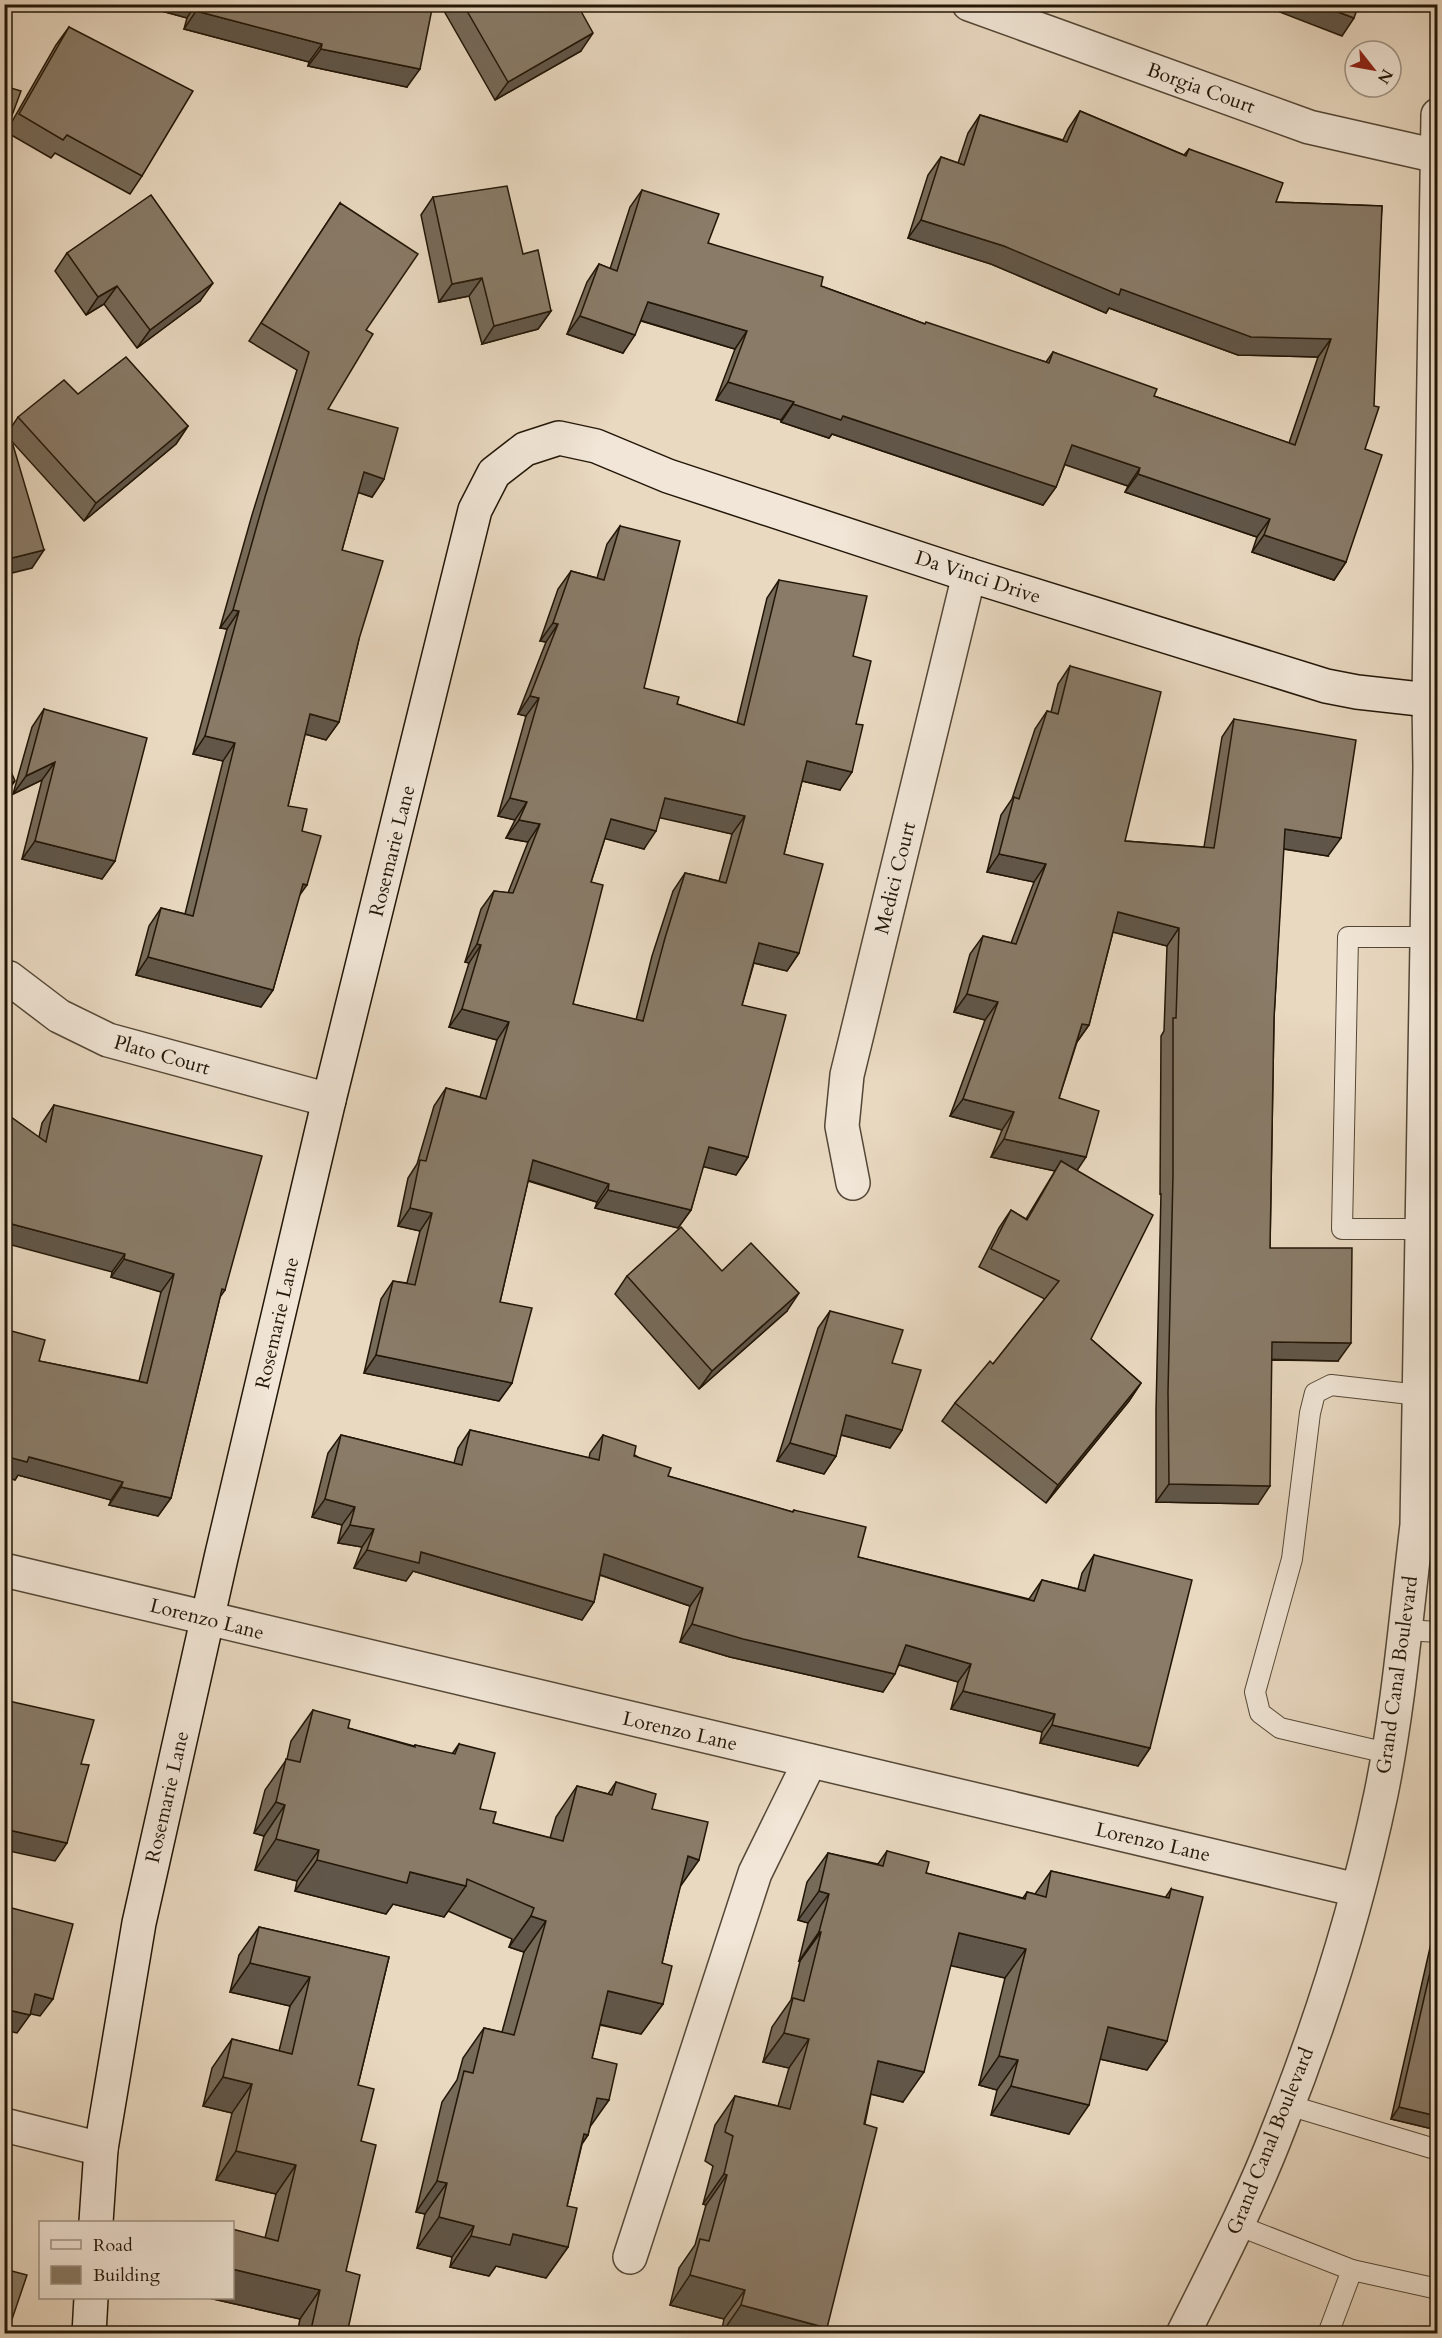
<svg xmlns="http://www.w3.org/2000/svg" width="1442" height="2338" font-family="Cardo,serif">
<rect width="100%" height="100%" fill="#e9d9c1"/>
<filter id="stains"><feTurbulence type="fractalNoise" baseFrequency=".00333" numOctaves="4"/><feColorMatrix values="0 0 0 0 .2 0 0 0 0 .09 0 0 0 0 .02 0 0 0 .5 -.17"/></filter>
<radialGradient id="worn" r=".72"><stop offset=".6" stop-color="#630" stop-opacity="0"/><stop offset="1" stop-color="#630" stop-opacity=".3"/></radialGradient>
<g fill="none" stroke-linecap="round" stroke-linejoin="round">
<g stroke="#544736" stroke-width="22">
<g id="lane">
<path d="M1422 1229H1342L1348 937H1427"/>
<path d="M1414 1544H1438"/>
<path d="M1406 1630 1438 1632"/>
<path d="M1387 1753 1280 1728 1260 1713 1255 1692 1292 1559 1310 1413 1315 1393 1331 1385 1419 1395"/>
<path d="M1288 2105 1438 2150"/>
<path d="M1237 2225 1352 2270 1438 2289"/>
<path d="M1328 2334 1352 2270"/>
</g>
</g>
<g stroke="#544736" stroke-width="36">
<g id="street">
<path d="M969 4 1309 127 1437 156"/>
<path d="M9 978 59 1016 108 1040 329 1100"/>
<path d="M853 1183 842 1126 847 1075 969 575"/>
<path d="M4 1570 1357 1890"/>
<path d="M4 2125 101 2149"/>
<path d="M630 2257 755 1873 810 1761"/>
<path d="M1183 2334C1217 2266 1252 2199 1279 2128 1322 2020 1357 1908 1381 1794 1399 1706 1406 1615 1417 1525L1430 767 1429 700 1438 115"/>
</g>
</g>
<g stroke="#221607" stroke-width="36">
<g id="secondary">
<path d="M96 2222 101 2149 139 1923 221 1558 329 1100 475 510 494 473 525 449 559 438 596 446 668 476 969 575 1326 686 1357 692 1438 701"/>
<path d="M89 2334 91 2298"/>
</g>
</g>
<use href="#lane" stroke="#f1e6d7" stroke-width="20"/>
<use href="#street" stroke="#f1e6d7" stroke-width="33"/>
<use href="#secondary" stroke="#f1e6d7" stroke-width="33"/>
</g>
<g fill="#766a59" stroke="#221607" stroke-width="1.5" fill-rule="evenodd">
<path d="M136 4H433L407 87 308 66 309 62 184 29 187 18Z"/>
<path d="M440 4H577L581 51 495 100Z"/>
<path d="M69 27 142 176 130 194 55 153 51 158 6 132 56 45Z"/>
<path d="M1080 111 1184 155 1189 149 1276 202 1382 206 1365 449 1346 562 1334 580 1252 552 1257 537 1125 492 1128 486 1065 464 1056 487 1043 505 832 434 829 438 781 422V420L716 400 735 349 641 321 623 353 567 334 587 282 599 264 610 269 630 207 642 190 708 243 821 286 925 324 1046 362 1053 352 1154 396 1289 443 1318 357 1238 355 1109 308 1106 313 991 264 908 238 928 175 941 157 958 163 968 133 980 115 1063 140 1068 129Z"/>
<path d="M433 197 523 254 551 311 538 329 482 344 469 296 439 302 421 215Z"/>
<path d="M340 203 366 330 328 409 384 479 372 497 358 492 342 550 359 639 339 722 326 740 305 734 288 806 302 831 299 896 273 990 261 1007 136 975 149 926 161 908 185 914 223 761 193 754 227 629 220 628 252 515 297 370 249 341Z"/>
<path d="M67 253 200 301 137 348 104 304 86 315 55 271Z"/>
<path d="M78 394 188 426 176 444 84 521 6 435 18 417Z"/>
<path d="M620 526 644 688 677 704 737 723 767 598 779 580 853 656 840 790 802 781 784 854 799 953 787 971 754 963 742 1005 748 1157 736 1175 703 1166 691 1210 678 1228 595 1208 597 1202 528 1181 500 1302 512 1383 499 1401 364 1373 381 1299 393 1281 407 1283 420 1231 398 1226 408 1178 417 1164 434 1106 446 1088 480 1097 497 1040 449 1027 469 963 465 962 481 909 494 891 508 893 528 842 506 838 515 820 498 816 526 716 518 714 546 642 540 641 558 589 571 571 597 578 607 544ZM660 817 732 834 719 881 685 873 673 891 652 956 636 1020 573 1004 591 882 605 838 644 849Z"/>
<path d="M1070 666 1125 841 1204 847 1222 737 1234 719 1328 856 1283 849 1274 1018 1270 1248 1338 1361 1271 1360 1258 1504 1156 1502V1410L1161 1193 1160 1195 1161 1036 1164 1031 1167 946 1113 932 1089 1025 1077 1042 1059 1098 1077 1170 1091 1339 1141 1383 1129 1401 1046 1503 942 1421 955 1403 993 1364 1045 1299 979 1267 999 1228 1011 1210 1026 1219 1055 1171 991 1157 1002 1130 950 1116 985 1020 954 1012 970 954 983 936 1011 943 1034 882 987 872 1001 815 1012 799 1035 729 1047 711 1051 712 1058 684Z"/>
<path d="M44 709 115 861 102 879 22 859 42 780 13 794 32 727Z"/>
<path d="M54 1105 225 1290 220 1297 171 1498 158 1516 109 1505 111 1500 18 1475 15 1480 4 1477V1329L39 1361 139 1381 161 1292 111 1277 112 1272 39 1137 42 1123Z"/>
<path d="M722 1271 787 1311 699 1389 615 1294 627 1276Z"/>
<path d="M830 1311 892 1363 902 1430 890 1448 841 1435 836 1456 824 1474 777 1461 818 1328Z"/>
<path d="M470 1430 589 1458 590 1453 603 1435 668 1476 792 1512 794 1510 858 1557 1029 1599 1042 1580 1078 1589 1082 1573 1094 1555 1150 1748 1138 1766 1040 1743 1042 1732 951 1709 958 1682 899 1665 883 1692 730 1657 680 1642 690 1606 600 1575 594 1602 582 1620 413 1571 406 1581 354 1568 362 1547 338 1543 342 1525 312 1517 328 1453 341 1435 454 1463 458 1448Z"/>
<path d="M313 1710 348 1728 414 1746 415 1745 452 1754 459 1744 480 1809 493 1823 550 1838 556 1817 577 1786 608 1794 616 1782 652 1809 680 1886 662 1963 663 2004 641 2034 600 2025 592 2058 609 2100 590 2125 588 2135 582 2144 567 2206 568 2247 546 2278 496 2266 489 2276 450 2267 452 2257 417 2248 425 2214 416 2212 442 2102 457 2080 463 2058 484 2028 502 2032 524 1952 509 1947 512 1939 448 1911 444 1917 393 1904 386 1914 295 1891 297 1881 255 1870 264 1836 254 1833 265 1790 287 1759 291 1741Z"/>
<path d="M887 1851 926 1873 1023 1898 1027 1892 1035 1894 1051 1871 1165 1898 1171 1889 1167 2041 1147 2070 1100 2059 1069 2134 991 2115 997 2090 979 2085 1005 1978 951 1965 903 2102 871 2094 822 2334H721L724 2319 670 2305 679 2268 695 2245 706 2205 703 2204 713 2166 705 2161 715 2125 735 2096 778 2106 789 2068 763 2062 772 2027 791 2000 800 1961H799L808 1923 798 1920 807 1882 828 1853 878 1864Z"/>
<path d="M1437 1917V2130L1391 2119Z"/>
<path d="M259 1927 389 1957 358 2085 361 2141 346 2271 348 2329 367 2334H297L300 2319 209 2298H232L265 2238 276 2194 216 2180 232 2113 203 2106 212 2068 232 2039 279 2051 290 2006 230 1992 239 1955Z"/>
</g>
<g fill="#605649" stroke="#221607" stroke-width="1.5">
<path d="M136 4H196L187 18Z"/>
<path d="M1259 4H1317L1354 18 1342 36Z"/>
<path d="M196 11 322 44 309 62 184 29Z"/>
<path d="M593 33 581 51 495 100 508 82Z"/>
<path d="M321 49 420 69 407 87 308 66Z"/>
<path d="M921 220 1004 246 1121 289 1331 339 1318 357 1238 355 1109 308 1106 313 991 264 908 238Z"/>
<path d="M482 278 469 296 439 302 452 284Z"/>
<path d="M213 283 200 301 137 348 150 330Z"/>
<path d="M117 286 104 304 86 315 98 297Z"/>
<path d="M648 302 747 331 735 349 636 319Z"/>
<path d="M551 311 538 329 482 344 494 326Z"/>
<path d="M580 316 635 335 623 353 567 334Z"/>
<path d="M728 382 794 402 781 420 716 400Z"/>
<path d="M793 404 843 416 1056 487 1043 505 832 434 829 438 781 422Z"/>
<path d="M188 426 176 444 84 521 96 503Z"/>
<path d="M1072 445 1140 468 1128 486 1060 463Z"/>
<path d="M364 472 384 479 372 497 351 490Z"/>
<path d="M1138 474 1270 519 1257 537 1125 492Z"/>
<path d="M1264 535 1346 562 1334 580 1252 552Z"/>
<path d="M44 550 32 568 4 575V560Z"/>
<path d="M233 610 239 611 227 629 220 628Z"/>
<path d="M553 623 558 624 546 642 540 641Z"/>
<path d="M530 696 539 698 526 716 518 714Z"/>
<path d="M310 714 339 722 326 740 298 732Z"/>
<path d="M205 736 235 743 223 761 193 754Z"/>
<path d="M807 761 852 772 840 790 794 779Z"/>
<path d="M55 762 42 780 13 794 26 776Z"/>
<path d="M15 781 4 796V787Z"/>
<path d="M510 798 527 802 515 820 498 816Z"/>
<path d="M665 798 745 816 732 834 652 816Z"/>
<path d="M611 819 656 831 644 849 599 837Z"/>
<path d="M519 820 540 824 528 842 506 838Z"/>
<path d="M1285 829 1341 838 1328 856 1272 847Z"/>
<path d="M35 841 115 861 102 879 22 859Z"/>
<path d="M999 854 1046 864 1034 882 987 872Z"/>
<path d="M303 884 307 885 294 903Z"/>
<path d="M1118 912 1179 928 1167 946 1105 930Z"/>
<path d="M759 943 799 953 787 971 746 961Z"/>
<path d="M477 944 481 945 469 963 465 962Z"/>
<path d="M148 957 273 990 261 1007 136 975Z"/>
<path d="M967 994 998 1002 985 1020 954 1012Z"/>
<path d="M462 1009 509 1022 497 1040 449 1027Z"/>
<path d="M1082 1024 1089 1025 1076 1043Z"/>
<path d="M963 1099 1014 1112 1002 1130 950 1116Z"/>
<path d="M1004 1139 1086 1157 1074 1175 1061 1161 1055 1171 991 1157Z"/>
<path d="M709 1147 748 1157 736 1175 697 1165Z"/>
<path d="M533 1160 609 1184 597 1202 521 1178Z"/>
<path d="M608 1190 691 1210 678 1228 595 1208Z"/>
<path d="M410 1208 432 1213 420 1231 398 1226Z"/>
<path d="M4 1222 125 1254 112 1272 4 1243Z"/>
<path d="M124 1259 174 1274 161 1292 111 1277Z"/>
<path d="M799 1293 787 1311 699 1389 712 1371Z"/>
<path d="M1272 1342 1351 1343 1338 1361 1259 1359Z"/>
<path d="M376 1355 512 1383 499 1401 364 1373Z"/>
<path d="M1141 1383 1129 1401 1046 1503 1058 1485Z"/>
<path d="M846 1415 902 1430 890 1448 834 1433Z"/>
<path d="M790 1443 836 1456 824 1474 777 1461Z"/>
<path d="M4 1456 29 1457 123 1482 111 1500 18 1475 15 1480 4 1477Z"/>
<path d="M1169 1484 1270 1486 1258 1504 1156 1502Z"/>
<path d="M121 1487 171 1498 158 1516 109 1505Z"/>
<path d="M325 1499 355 1507 342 1525 312 1517Z"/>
<path d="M350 1525 374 1529 362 1547 338 1543Z"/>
<path d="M367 1550 421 1552 594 1602 582 1620 413 1571 406 1581 354 1568Z"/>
<path d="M604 1554 703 1588 690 1606 592 1572Z"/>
<path d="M692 1624 895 1674 883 1692 730 1657 680 1642Z"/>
<path d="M906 1645 971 1664 958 1682 893 1663Z"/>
<path d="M963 1691 1055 1714 1042 1732 951 1709Z"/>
<path d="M1052 1725 1150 1748 1138 1766 1040 1743Z"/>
<path d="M276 1802 285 1805 264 1836 254 1833Z"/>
<path d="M4 1829 67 1843 55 1861 4 1850Z"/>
<path d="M276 1839 319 1850 297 1881 255 1870Z"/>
<path d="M688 1856 699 1860 677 1891Z"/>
<path d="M317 1860 410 1872 466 1886 444 1917 393 1904 386 1914 295 1891Z"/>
<path d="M819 1891 829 1894 808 1923 798 1920Z"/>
<path d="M531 1916 546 1921 524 1952 509 1947Z"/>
<path d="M819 1932H821L800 1961H799Z"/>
<path d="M959 1933 1026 1949 1005 1978 939 1963Z"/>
<path d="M250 1963 310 1977 290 2006 230 1992Z"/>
<path d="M608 1991 663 2004 641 2034 586 2021Z"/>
<path d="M35 1994 53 1999 40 2016 22 2012Z"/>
<path d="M4 2009 30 2015 17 2033 4 2030Z"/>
<path d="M1108 2027 1167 2041 1147 2070 1087 2056Z"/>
<path d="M784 2033 809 2039 789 2068 763 2062Z"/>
<path d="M999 2056 1018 2060 997 2090 979 2085Z"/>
<path d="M878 2061 924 2072 903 2102 858 2091Z"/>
<path d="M223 2077 252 2084 232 2113 203 2106Z"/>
<path d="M1011 2086 1089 2105 1069 2134 991 2115Z"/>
<path d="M597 2098 609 2100 587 2131Z"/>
<path d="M1399 2107 1437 2116V2130L1391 2119Z"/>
<path d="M584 2134 588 2135 566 2166Z"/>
<path d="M236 2151 296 2165 276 2194 216 2180Z"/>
<path d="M724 2174 727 2175 706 2205 703 2204Z"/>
<path d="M437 2181 447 2183 425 2214 416 2212Z"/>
<path d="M439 2217 474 2226 452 2257 417 2248Z"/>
<path d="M513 2234 568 2247 546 2278 496 2266 489 2276 450 2267 471 2236Z"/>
<path d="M232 2269 320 2290 300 2319 209 2298H232Z"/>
<path d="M690 2275 745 2290 724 2319 670 2305Z"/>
<path d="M741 2305 827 2328 822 2334H721Z"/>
</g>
<g fill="#897b68" stroke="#221607" stroke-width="1.5" fill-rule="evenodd">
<path d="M198 4H433L420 69 321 49 322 44 196 11Z"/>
<path d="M463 4H577L593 33 508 82Z"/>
<path d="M1317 4H1359L1354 18Z"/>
<path d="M69 27 193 91 142 176 67 135 63 140 19 114Z"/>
<path d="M4 86 21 91 4 137Z"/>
<path d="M1080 111 1186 156 1189 149 1283 183 1276 202 1382 206 1374 406 1379 407 1365 449 1382 455 1346 562 1264 535 1270 519 1138 474 1140 468 1072 445 1056 487 843 416 841 420 793 404 794 402 728 382 747 331 648 302 635 335 580 316 599 264 617 271 642 190 719 214 708 243 823 277 821 286 925 324 926 322 1049 363 1053 352 1157 389 1154 396 1295 445 1331 339 1251 337 1121 289 1119 295 1004 246 921 220 941 157 964 165 980 115 1067 142Z"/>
<path d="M507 186 523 254 538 250 551 311 494 326 482 278 452 284 433 197Z"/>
<path d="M151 195 213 283 150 330 117 286 98 297 67 253Z"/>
<path d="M340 203 418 254 366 330 373 334 328 409 398 428 384 479 364 472 342 550 383 561 359 639 339 722 310 714 288 806 307 809 302 831 321 836 307 885 303 884 273 990 148 957 161 908 193 916 235 743 205 736 239 611 233 610 265 497 309 352 261 323Z"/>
<path d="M126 357 188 426 96 503 18 417 64 380 78 394Z"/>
<path d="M13 445 44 550 4 560V448Z"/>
<path d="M620 526 680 541 644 688 679 697 677 704 744 725 779 580 867 596 853 656 871 661 856 724 863 725 852 772 807 761 784 854 823 864 799 953 759 943 742 1005 786 1015 748 1157 709 1147 691 1210 608 1190 609 1184 533 1160 500 1302 532 1308 512 1383 376 1355 393 1281 415 1285 432 1213 410 1208 420 1160 426 1161 446 1088 486 1099 509 1022 462 1009 481 945 477 944 494 891 513 893 540 824 519 820 527 802 510 798 539 698 530 696 558 624 553 623 571 571 604 580ZM665 798 745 816 726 883 685 873 665 938 643 1021 573 1004 603 885 591 882 611 819 656 831Z"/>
<path d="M1070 666 1161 692 1125 841 1214 848 1234 719 1356 740 1341 838 1285 829 1274 1018 1270 1248H1352L1351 1343 1272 1342 1270 1486 1169 1484 1168 1392 1173 1175V1177V1018H1176L1179 928 1118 912 1089 1025 1082 1024 1059 1098 1099 1111 1086 1157 1004 1139 1014 1112 963 1099 998 1002 967 994 983 936 1016 944 1046 864 999 854 1014 797 1019 799 1047 711 1058 714Z"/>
<path d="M44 709 147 738 115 861 35 841 55 762 26 776Z"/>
<path d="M4 756 15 781 4 787Z"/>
<path d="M54 1105 262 1156 225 1290 222 1289 171 1498 121 1487 123 1482 29 1457 27 1462 4 1456V1329L45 1340 39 1361 147 1383 174 1274 124 1259 125 1254 4 1222V1112L46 1142Z"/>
<path d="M1061 1161 1153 1215 1091 1339 1141 1383 1058 1485 955 1403 990 1361 993 1364 1059 1281 991 1249 1011 1210 1027 1220Z"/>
<path d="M681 1227 722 1271 751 1243 799 1293 712 1371 627 1276Z"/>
<path d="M830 1311 903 1330 892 1363 921 1370 902 1430 846 1415 836 1456 790 1443Z"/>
<path d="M470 1430 599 1460 603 1435 636 1446 634 1456 671 1468 668 1476 793 1512 794 1510 866 1527 858 1557 1034 1601 1042 1580 1085 1591 1094 1555 1192 1580 1150 1748 1052 1725 1055 1714 963 1691 971 1664 906 1645 895 1674 743 1639 692 1624 703 1588 604 1554 594 1602 421 1552 419 1563 367 1550 374 1529 350 1525 355 1507 325 1499 341 1435 462 1465Z"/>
<path d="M4 1700 94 1720 81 1764 89 1765 67 1843 4 1829Z"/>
<path d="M313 1710 350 1720 348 1728 415 1747V1745L455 1754 459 1744 495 1753 480 1809 496 1812 493 1823 563 1841 577 1786 612 1795 616 1782 656 1794 652 1809 708 1822 699 1860 688 1856 670 1928 662 1963 672 1966 663 2004 608 1991 592 2058 617 2064 609 2100 597 2098 588 2135 584 2134 567 2206 577 2208 568 2247 513 2234 510 2245 471 2236 474 2226 439 2217 447 2183 437 2181 464 2071 473 2073 484 2028 514 2035 546 1921 531 1916 534 1908 467 1879 466 1886 410 1872 407 1883 317 1860 319 1850 276 1839 285 1805 276 1802 286 1759 300 1762Z"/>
<path d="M887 1851 929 1862 926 1873 1025 1899 1027 1892 1046 1897 1051 1871 1169 1898 1171 1889 1203 1897 1167 2041 1108 2027 1089 2105 1011 2086 1018 2060 999 2056 1026 1949 959 1933 924 2072 878 2061 864 2124 877 2128 827 2328 741 2305 745 2290 690 2275 700 2239 709 2241 727 2175 724 2174 733 2136 725 2132 735 2096 790 2109 809 2039 784 2033 793 1998 804 2001 821 1932H819L829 1894 819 1891 828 1853 883 1866Z"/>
<path d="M4 1906 73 1924 53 1999 35 1994 30 2015 4 2009Z"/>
<path d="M259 1927 389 1957 358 2085 374 2089 361 2141 376 2145 346 2271 360 2275 348 2329 367 2334H310L320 2290 232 2269V2229L278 2241 296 2165 236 2151 252 2084 223 2077 232 2039 292 2054 310 1977 250 1963Z"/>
<path d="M1437 1942V2116L1399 2107Z"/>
<path d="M4 2269 27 2275 7 2334H4Z"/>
</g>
<g text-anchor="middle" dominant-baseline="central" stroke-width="6" stroke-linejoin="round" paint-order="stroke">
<g font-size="20" fill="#221607" stroke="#f1e6d7">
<text transform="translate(1201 88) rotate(20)">Borgia Court</text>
<text transform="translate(978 577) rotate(18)">Da Vinci Drive</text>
<text transform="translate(392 851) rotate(-76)">Rosemarie Lane</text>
<text transform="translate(895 878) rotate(-76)">Medici Court</text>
<text transform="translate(162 1055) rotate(16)">Plato Court</text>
<text transform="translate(277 1323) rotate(-77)">Rosemarie Lane</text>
<text transform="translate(207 1619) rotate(14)">Lorenzo Lane</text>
<text transform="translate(1397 1675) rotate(-82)">Grand Canal Boulevard</text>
<text transform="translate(680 1731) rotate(13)">Lorenzo Lane</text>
<text transform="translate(167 1797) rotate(-77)">Rosemarie Lane</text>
<text transform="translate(1153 1842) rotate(13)">Lorenzo Lane</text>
<text transform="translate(1270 2141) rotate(-68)">Grand Canal Boulevard</text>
</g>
</g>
<rect width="1442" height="2338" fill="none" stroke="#e9d9c1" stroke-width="24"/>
<rect x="6" y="6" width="1430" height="2326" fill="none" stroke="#221607" stroke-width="3"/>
<rect x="12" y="12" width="1418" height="2314" fill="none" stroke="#221607" stroke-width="1.5"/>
<rect x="39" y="2221" width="195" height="78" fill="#f1e6d7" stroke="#9e9384" stroke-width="1.5"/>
<rect x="51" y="2240" width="30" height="9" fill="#f1e6d7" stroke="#9e9384" stroke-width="1.5"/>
<text x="93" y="2251" font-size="18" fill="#221607">Road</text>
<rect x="51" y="2266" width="30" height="18" fill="#897b68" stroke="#9e9384" stroke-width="1.5"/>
<text x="93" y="2281" font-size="18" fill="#221607">Building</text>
<g transform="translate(1373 69) rotate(121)"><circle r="28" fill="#f1e6d7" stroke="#9e9384" stroke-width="1.5"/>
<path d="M0-4.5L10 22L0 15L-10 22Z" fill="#8f2418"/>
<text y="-9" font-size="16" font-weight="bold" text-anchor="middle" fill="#221607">N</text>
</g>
<rect width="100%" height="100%" filter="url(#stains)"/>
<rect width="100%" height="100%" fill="url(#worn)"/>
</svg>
